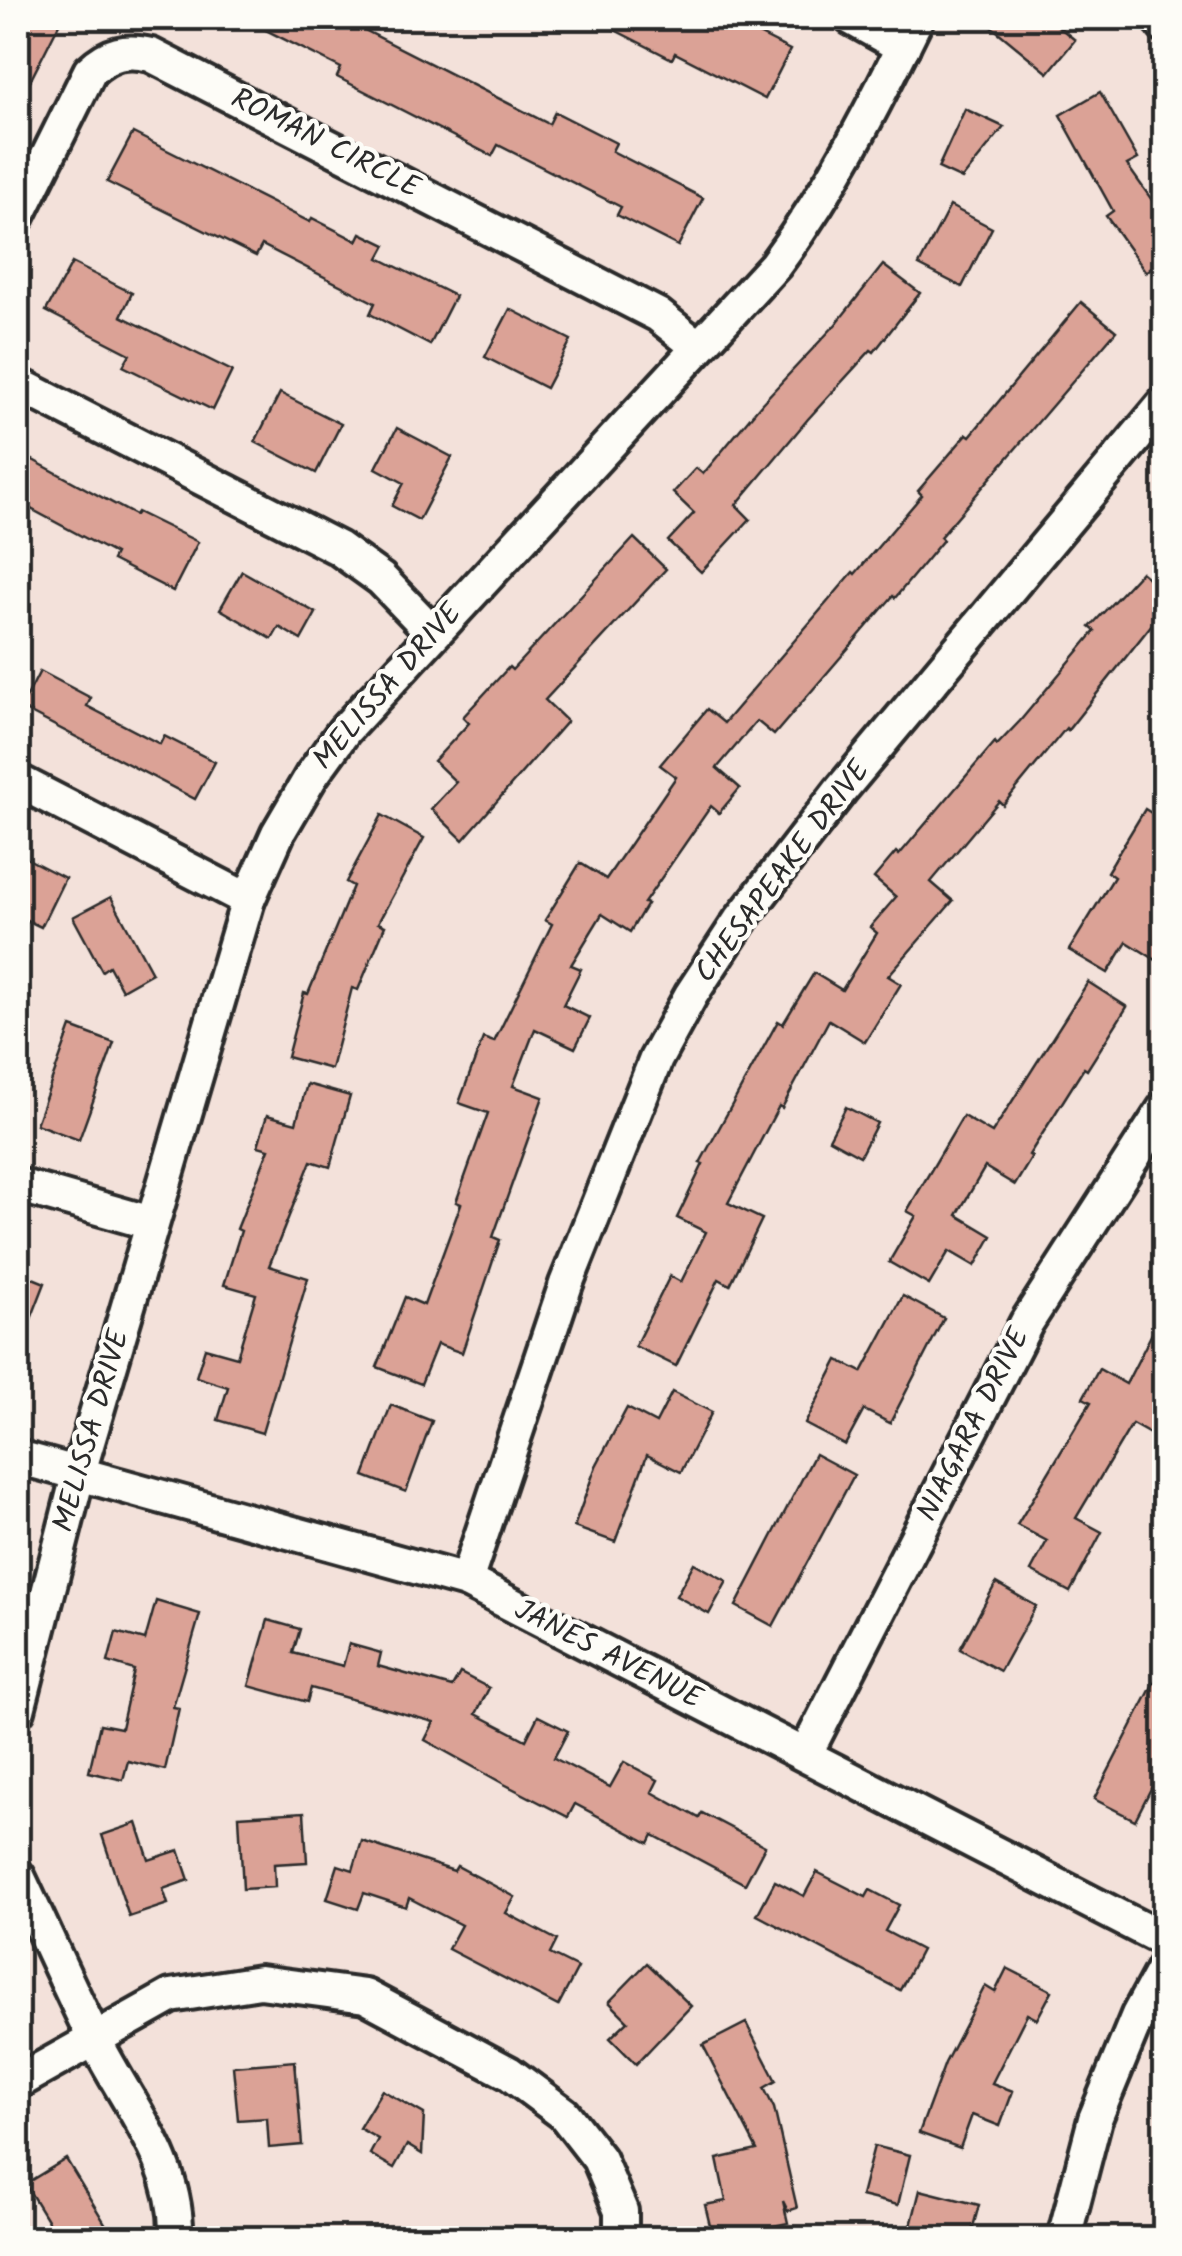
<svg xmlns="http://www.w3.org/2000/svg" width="1182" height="2256" font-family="Kalam,sans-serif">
<rect width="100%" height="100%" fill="#f3e1da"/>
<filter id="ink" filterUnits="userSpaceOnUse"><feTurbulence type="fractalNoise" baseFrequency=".01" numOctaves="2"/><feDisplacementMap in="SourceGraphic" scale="20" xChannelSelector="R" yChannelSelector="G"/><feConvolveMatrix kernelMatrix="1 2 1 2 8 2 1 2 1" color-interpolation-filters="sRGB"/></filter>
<g filter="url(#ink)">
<g fill="#dba296" stroke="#2b2b2b" stroke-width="2.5">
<path d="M18 18H62L18 105Z"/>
<path d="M242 18H341L549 124 555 112 616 143 612 151 703 198 678 246 617 215 621 207 498 145 492 156 337 77 341 68Z"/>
<path d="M591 18H727L790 50 765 99 675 53 672 59Z"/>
<path d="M981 18H1048L1075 40 1048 73Z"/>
<path d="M1100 92 1138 159 1127 165 1164 217V259L1146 272 1106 216 1113 211 1060 115Z"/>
<path d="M965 109 1004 127 962 179 938 168Z"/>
<path d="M133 133 310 222 312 218 357 241 361 233 386 245 379 258 455 296 430 345 370 314 375 303 262 245 256 256 107 182Z"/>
<path d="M950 206 992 228 962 287 919 265Z"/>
<path d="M72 263 132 293 121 316 232 371 213 410 123 366 130 354 46 311Z"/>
<path d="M883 265 920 293 874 352 871 350 808 419 736 505 750 519 701 572 668 541 694 513 673 493 696 468 703 474 762 403 836 324Z"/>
<path d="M1081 302 1116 331 940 537 943 540 895 598 893 596 774 735 757 721 717 768 740 788 719 813 711 806 644 903 647 904 630 932 602 914 571 965 581 969 563 1005 590 1018 575 1048 535 1029 513 1086 543 1097 493 1237 500 1240 462 1353 437 1344 421 1384 377 1367 405 1297 424 1305 461 1204 456 1202 488 1113 459 1103 483 1038 494 1042 552 924 545 920 580 863 606 879 676 777 660 765 707 709 724 723 853 572 855 574 922 495 918 491 967 434 970 436Z"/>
<path d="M510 309 571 340 546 388 485 357Z"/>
<path d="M280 393 341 424 316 473 255 442Z"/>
<path d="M397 428 452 457 419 520 392 506 404 483 376 468Z"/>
<path d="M18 452 135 515 137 512 198 542 173 591 112 560 115 554 18 502Z"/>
<path d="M634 538 666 569 545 700 567 721 463 840 431 809 456 782 434 761 469 723 463 717 509 667 512 670Z"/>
<path d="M242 571 316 613 301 640 279 627 272 639 220 609Z"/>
<path d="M1141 572 1164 591V609L1068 730 1066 728 1003 805 999 801 931 882 953 901 888 976 901 984 865 1042 829 1020 782 1108 779 1106 728 1203 762 1219 730 1285 719 1279 676 1366 635 1346 670 1276 681 1282 706 1232 677 1218 703 1164 700 1163 778 1021 783 1024 814 973 842 990 877 933 870 927 896 897 874 878 896 852 899 855 995 742 997 745 1020 721 1095 631 1090 627Z"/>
<path d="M40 671 91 698 87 706 160 744 164 736 215 762 195 799 21 708Z"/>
<path d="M1145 809 1164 821V946L1156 960 1127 942 1108 973 1069 950 1114 877 1107 872Z"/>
<path d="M382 815 424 838 378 923 385 926 358 990 352 988 331 1069 287 1057 304 993 308 994 353 886 346 882Z"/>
<path d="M18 854 65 878 41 927 18 916Z"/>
<path d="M111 897 152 973 122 990 109 966 102 971 73 917Z"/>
<path d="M1088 982 1127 1007 1087 1070 1084 1068 1029 1155 1032 1157 1015 1185 985 1167 957 1215 992 1236 975 1266 949 1251 929 1285 889 1262 916 1216 907 1211 963 1116 992 1133Z"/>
<path d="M71 1027 114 1043 79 1140 36 1124Z"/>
<path d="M307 1084 350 1096 330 1167 311 1161 269 1266 308 1278 262 1433 218 1420 228 1387 196 1377 205 1348 237 1357 256 1294 224 1285 241 1231 237 1229 269 1149 258 1146 267 1115 296 1123Z"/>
<path d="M846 1107 877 1123 860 1156 829 1139Z"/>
<path d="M18 1272 45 1283 19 1350H18Z"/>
<path d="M903 1296 944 1318 890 1423 864 1410 845 1445 805 1424 838 1360 862 1372Z"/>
<path d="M1164 1310V1408L1150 1434 1132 1424 1076 1518 1102 1532 1070 1592 1031 1571 1047 1541 1017 1525 1091 1402 1083 1398 1099 1369 1126 1384Z"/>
<path d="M672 1392 712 1412 681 1472 647 1455 615 1542 574 1527 596 1466 627 1408 656 1423Z"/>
<path d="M391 1405 432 1421 406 1492 364 1476Z"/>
<path d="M815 1454 854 1475 773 1626 736 1606Z"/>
<path d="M694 1563 727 1581 709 1614 676 1596Z"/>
<path d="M996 1583 1036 1606 1000 1671 960 1649Z"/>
<path d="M156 1601 200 1614 173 1707 179 1708 165 1770 128 1761 123 1780 89 1772 100 1724 121 1728 134 1670 108 1662 116 1632 145 1640Z"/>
<path d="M268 1620 300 1629 293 1653 343 1666 349 1644 381 1653 378 1666 452 1687 460 1673 489 1688 476 1714 526 1740 538 1716 568 1731 554 1758 610 1787 624 1762 658 1780 652 1792 699 1818 702 1813 765 1846 745 1884 653 1835 649 1843 575 1804 568 1817 504 1784 425 1740 434 1722 311 1688 307 1702 249 1686Z"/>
<path d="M1164 1663V1763L1135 1820 1094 1799Z"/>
<path d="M304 1812 307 1862 274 1864 275 1887 243 1889 239 1816Z"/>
<path d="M137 1823 149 1860 179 1850 189 1880 163 1889 168 1904 129 1917 102 1835Z"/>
<path d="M362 1841 454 1871 457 1866 515 1897 506 1913 557 1940 550 1954 578 1968 558 2006 448 1949 461 1925 409 1898 406 1907 364 1893 358 1909 327 1899 338 1865 353 1870Z"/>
<path d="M817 1872 866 1897 870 1890 899 1905 885 1931 921 1950 900 1990 757 1915 775 1881 804 1896Z"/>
<path d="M647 1963 691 2006 636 2064 610 2038 628 2021 609 2002Z"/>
<path d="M1007 1968 1052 1991 1037 2019 1027 2014 992 2083 1013 2091 1000 2126 972 2115 960 2148 919 2133 945 2063 985 1986 995 1992Z"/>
<path d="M746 2023 776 2081 764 2088 774 2108 797 2208 788 2211 783 2201 788 2223 713 2238 705 2205 726 2201 717 2159 757 2150 703 2045Z"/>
<path d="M295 2061 302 2145 269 2148 267 2118 238 2120 233 2066Z"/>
<path d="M382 2090 424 2114 422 2154 407 2145 394 2168 370 2154 378 2139 359 2128Z"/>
<path d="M874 2146 910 2155 898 2205 861 2196Z"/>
<path d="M66 2159 106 2225 85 2238H58L25 2184Z"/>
<path d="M920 2190 979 2205 970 2238H908Z"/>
</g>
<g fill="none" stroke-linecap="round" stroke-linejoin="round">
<g stroke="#2b2b2b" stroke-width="40">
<g id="minor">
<path d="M851 18 903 47"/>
<path d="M1160 18 1164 26"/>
<path d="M18 216 90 71C109 53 126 49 151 55L658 315 698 347"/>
<path d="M18 384 338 548 381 579 432 632"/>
<path d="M18 781 248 900"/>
<path d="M18 1185 151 1223"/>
<path d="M18 1457 466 1581 1164 1940"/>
<path d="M466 1581 566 1284 656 1059 691 995 739 922 841 790 1164 404"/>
<path d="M18 1710 79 1472 248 900 278 833 312 775 344 731 775 265C833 187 875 104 917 18"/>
<path d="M806 1753 1027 1322 1164 1109"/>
<path d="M18 1876C43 1929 67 1983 93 2036 125 2102 179 2161 176 2238"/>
<path d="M18 2082 171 1996 260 1982 365 1996 509 2073 564 2114 599 2159 621 2211V2238"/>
<path d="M1064 2238 1095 2119 1138 2015 1164 1967"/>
</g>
</g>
<use href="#minor" stroke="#fdfcf7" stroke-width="32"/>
</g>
</g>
<g text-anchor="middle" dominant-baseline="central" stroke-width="9" stroke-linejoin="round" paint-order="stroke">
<g font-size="30" fill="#2b2b2b" stroke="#fdfcf7">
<text transform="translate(325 144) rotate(27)">ROMAN CIRCLE</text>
<text transform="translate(388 687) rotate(-49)">MELISSA DRIVE</text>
<text transform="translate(783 872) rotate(-53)">CHESAPEAKE DRIVE</text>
<text transform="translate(974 1425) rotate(-63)">NIAGARA DRIVE</text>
<text transform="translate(92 1431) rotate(-74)">MELISSA DRIVE</text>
<text transform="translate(608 1655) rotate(27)">JANES AVENUE</text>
</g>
</g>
<rect width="1182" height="2256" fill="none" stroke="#fdfcf7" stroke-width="60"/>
<rect x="30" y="30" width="1122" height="2196" fill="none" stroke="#2b2b2b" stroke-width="4" filter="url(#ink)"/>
</svg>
